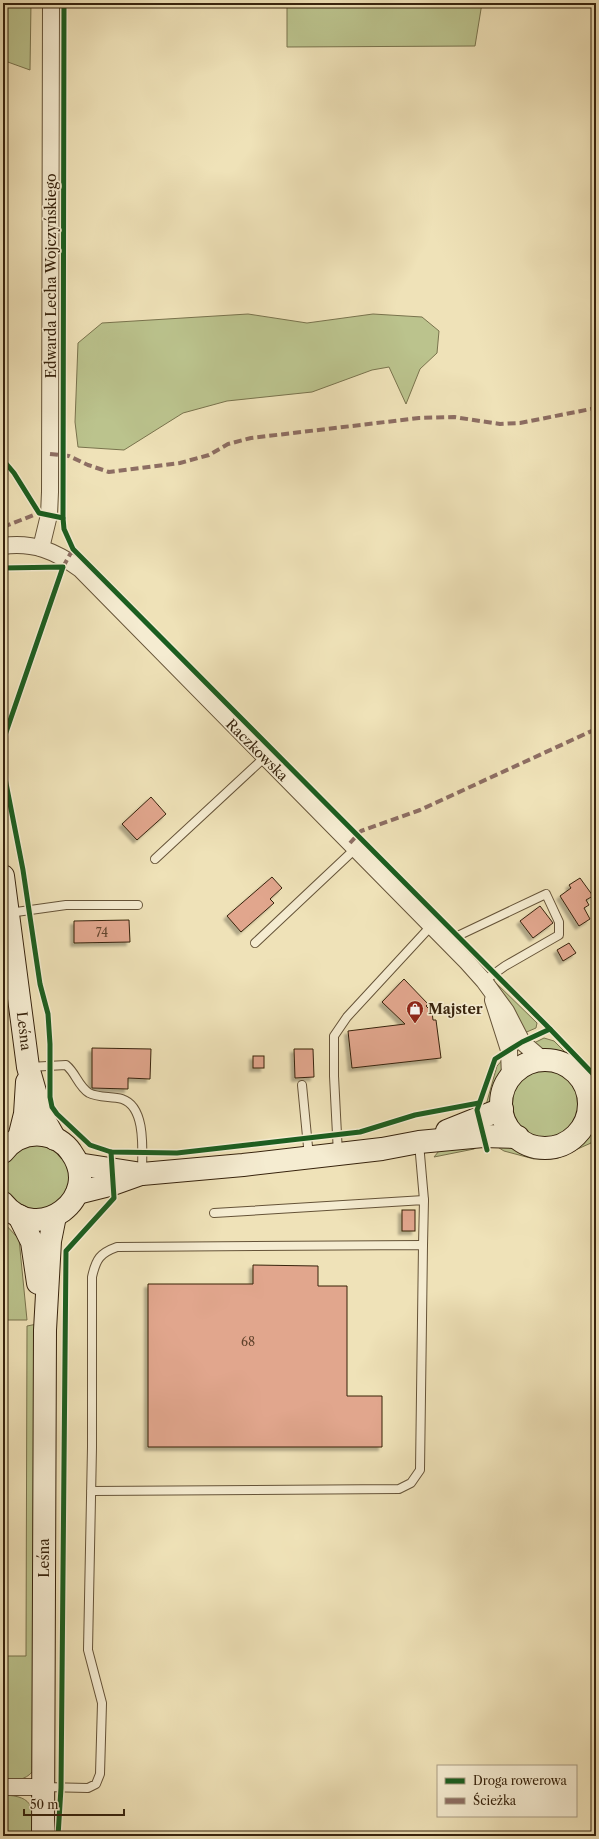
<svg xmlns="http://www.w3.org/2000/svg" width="599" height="1839" font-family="'Libre Caslon Text',serif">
<defs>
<filter id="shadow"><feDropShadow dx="-3.5" dy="3.5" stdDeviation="1" flood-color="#0004"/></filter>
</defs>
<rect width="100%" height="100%" fill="#efe2b8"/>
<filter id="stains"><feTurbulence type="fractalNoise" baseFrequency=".005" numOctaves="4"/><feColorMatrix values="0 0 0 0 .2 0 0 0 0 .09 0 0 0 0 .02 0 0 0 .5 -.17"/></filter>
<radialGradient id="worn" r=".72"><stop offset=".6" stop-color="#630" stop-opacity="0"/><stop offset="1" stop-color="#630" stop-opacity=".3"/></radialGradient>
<g fill="#bbc38d" stroke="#79734d">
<path d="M3 3H31L30 70 5 61 6 21Z"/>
<path d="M287 3H482L475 46 287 47Z"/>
<path d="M248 314 307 323 373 314 422 317 439 331 437 353 420 369 406 404 389 367 372 370 312 392 227 401 183 413 124 450 78 447 75 422 78 343 102 323Z"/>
<path d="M495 982 537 1023 536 1028 522 1034 505 996Z"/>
<path d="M544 1038 554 1041 590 1077H587C567 1053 555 1059 530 1045Z"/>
<path d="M505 1057C504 1072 497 1092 489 1105H486L497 1066Z"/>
<circle cx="545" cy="1104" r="44"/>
<path d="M595 1134 591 1143 582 1147 558 1158 549 1159H534L504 1151 496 1146H516L528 1152 543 1155 567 1149 584 1137Z"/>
<circle cx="36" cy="1178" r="33"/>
<path d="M477 1147 474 1149 434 1157 439 1151Z"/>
<path d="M3 1222 19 1239 27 1320H3Z"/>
<path d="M37 1324 33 1771C25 1781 15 1780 3 1781V1656H26L27 1326Z"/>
<path d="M3 1795C36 1796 33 1809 32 1836H3Z"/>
</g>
<g fill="#e1a68d" stroke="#37230d" filter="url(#shadow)">
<path d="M151 797 166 814 137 840 122 824Z"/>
<path d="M272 877 282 888 270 899 274 903 241 932 227 916Z"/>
<path d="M580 878 593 896 586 900 589 905 584 908 590 919 579 926 560 896 571 888 569 885Z"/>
<path d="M540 906 553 923 533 938 520 921Z"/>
<path d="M129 920 130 942 74 943V921Z"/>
<path d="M569 943 576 953 563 961 557 950Z"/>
<path d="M404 979 428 1004 426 1006 432 1012 433 1020H436L441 1058 352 1068 348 1031 405 1024 382 1002Z"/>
<path d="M92 1048 151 1049 150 1079 128 1078V1089L92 1088Z"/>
<path d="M294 1049H313L314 1077 295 1078Z"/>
<rect x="253" y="1056" width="11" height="12"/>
<rect x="402" y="1210" width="13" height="21"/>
<path d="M253 1265 318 1266V1286H347V1396H382V1447H148V1284H253Z"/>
</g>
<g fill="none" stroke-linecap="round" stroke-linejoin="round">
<g stroke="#655338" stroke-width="10">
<g id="lane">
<path d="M155 859 265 757"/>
<path d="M9 913 66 905H138"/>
<path d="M447 941 546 894 559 922V935L505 966 484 981"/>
<path d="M255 943 355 849"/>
<path d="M29 1067 66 1065C76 1073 78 1086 89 1093 98 1098 112 1096 122 1099 147 1107 142 1153 142 1174"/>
<path d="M302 1085 309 1157"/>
<path d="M585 1086 596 1077"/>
<path d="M419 1143 424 1200"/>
<path d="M338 1154 334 1076V1036L347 1017 431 926"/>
<path d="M214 1213 424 1200 423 1245"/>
<path d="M43 1787 88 1788 96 1784 100 1774 102 1703 88 1650 92 1447V1277C96 1259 100 1253 117 1247L423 1245 420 1470 411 1483 399 1489 91 1491"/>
</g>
</g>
<g stroke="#655338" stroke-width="18">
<g id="street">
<path d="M3 546C34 542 55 551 80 569L467 962 484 981 506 1011 522 1042 543 1060"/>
<path d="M41 548 49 515 50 492 51 3"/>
<path d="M493 1000 509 1050 510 1078"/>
<path d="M3 1787H42"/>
</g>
</g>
<g stroke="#37230d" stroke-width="24">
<g id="secondary">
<path d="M3 876 28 1067 42 1116 55 1139"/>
<circle cx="545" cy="1104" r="44"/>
<path d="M447 1131 502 1109"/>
<path d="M19 1138 25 1114 27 1082"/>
<path d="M3 1152C13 1139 27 1133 43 1135 54 1136 65 1143 71 1152 104 1197 38 1247 3 1203"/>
<path d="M78 1164 142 1174 243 1165 382 1149 419 1142 483 1136 518 1137"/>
<path d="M77 1193 113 1184 141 1174"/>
<path d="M19 1216 32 1242 38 1283"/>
<path d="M43 1836 45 1330 50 1241 55 1216"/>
</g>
</g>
<use href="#lane" stroke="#f5ecd1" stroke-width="8"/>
<use href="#street" stroke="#f5ecd1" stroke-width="16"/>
<use href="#secondary" stroke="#f5ecd1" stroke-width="22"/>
<g stroke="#8d6e63" stroke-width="4" stroke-dasharray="8 4" stroke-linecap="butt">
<path d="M50 454 69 456 88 465 109 472 180 463 209 455 228 444 251 438 419 418 454 417 500 424 520 423 596 408"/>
<path d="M3 527 39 513"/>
<path d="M63 567 73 549"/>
<path d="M350 843 361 831 420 810 596 729"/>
</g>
<g stroke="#f5ecd1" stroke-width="8">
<g id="cycleway">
<path d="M3 460 14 473 39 513 63 518 64 529 73 549 550 1029 596 1077"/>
<path d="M63 518 64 3"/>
<path d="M3 568 63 567 3 741"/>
<path d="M3 768 23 870 40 984 48 1014 50 1044V1097L52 1107 57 1114 90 1145 111 1152 177 1153 360 1132 415 1115 479 1103"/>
<path d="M487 1150 477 1110 495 1059 522 1042 550 1029"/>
<path d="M58 1836 61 1788 66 1251 114 1198 111 1152"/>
</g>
</g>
<use href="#cycleway" stroke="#1b5e20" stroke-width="5"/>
</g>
<defs>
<g id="shop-pin" transform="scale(0.9)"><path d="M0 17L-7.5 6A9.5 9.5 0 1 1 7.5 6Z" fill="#8f2418" stroke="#f5ecd1"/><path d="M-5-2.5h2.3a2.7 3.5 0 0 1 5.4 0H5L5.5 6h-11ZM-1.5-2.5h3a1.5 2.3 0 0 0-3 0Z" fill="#fff"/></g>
</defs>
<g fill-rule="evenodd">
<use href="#shop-pin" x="415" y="1009"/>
</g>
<g text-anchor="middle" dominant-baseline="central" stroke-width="3.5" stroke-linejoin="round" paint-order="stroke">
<g font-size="12" fill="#62442d">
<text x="102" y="932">74</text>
<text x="248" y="1341">68</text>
</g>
<g font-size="14" fill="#37230d" stroke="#f5ecd1">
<text transform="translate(51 276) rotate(-90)">Edwarda Lecha Wojczyńskiego</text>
<text transform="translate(257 750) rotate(45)">Raczkowska</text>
<text transform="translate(24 1031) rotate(83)">Leśna</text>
<text transform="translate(44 1558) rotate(-90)">Leśna</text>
</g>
<g font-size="14" font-weight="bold" fill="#37230d" stroke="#f5ecd1" text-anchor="start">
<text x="428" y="1009">Majster</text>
</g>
</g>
<rect width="599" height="1839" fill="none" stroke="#efe2b8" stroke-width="16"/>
<rect x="4" y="4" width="591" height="1831" fill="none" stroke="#37230d" stroke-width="2"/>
<rect x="8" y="8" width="583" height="1823" fill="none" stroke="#37230d"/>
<rect x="437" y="1765" width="140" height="52" fill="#f5ecd1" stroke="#a99c83"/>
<rect x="445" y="1778" width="20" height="6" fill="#1b5e20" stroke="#a99c83"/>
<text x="473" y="1785" font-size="12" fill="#37230d">Droga rowerowa</text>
<rect x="445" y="1798" width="20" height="6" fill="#8d6e63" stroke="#a99c83"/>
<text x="473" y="1805" font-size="12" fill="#37230d">Ścieżka</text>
<path d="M24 1809v6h100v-6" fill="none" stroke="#37230d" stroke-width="2"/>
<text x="30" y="1809" font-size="12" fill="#37230d" stroke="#f5ecd1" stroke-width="3" paint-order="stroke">50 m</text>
<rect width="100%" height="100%" filter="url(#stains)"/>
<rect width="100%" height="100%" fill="url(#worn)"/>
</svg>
